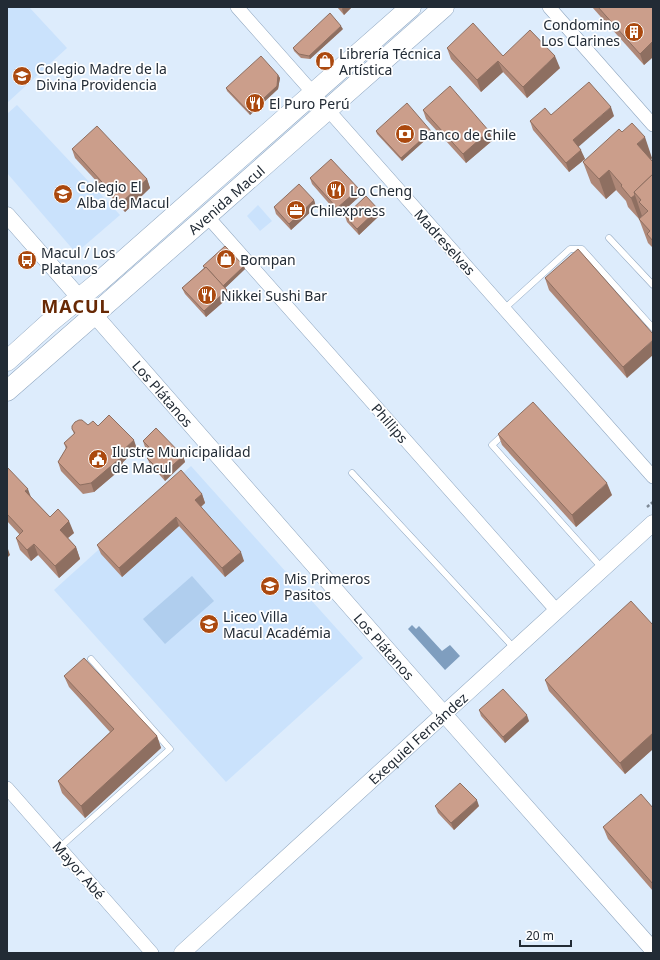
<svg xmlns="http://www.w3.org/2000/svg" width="660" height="960" font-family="'Noto Sans',sans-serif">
<rect width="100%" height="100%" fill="#ddecfc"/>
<g fill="#cae2fc">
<path d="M7 7H29L67 48 7 103Z"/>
<path d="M17 105 120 215 76 253 7 173V114Z"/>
<path d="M258 205 272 221 260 231 247 216Z"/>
<path d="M191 466 363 658 226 782 54 590Z"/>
</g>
<path fill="#b0ceee" d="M192 576 214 601 165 644 143 619Z"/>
<path fill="#7f9ebf" d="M412 625 416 629 419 626 442 651 450 645 460 656 445 670 408 629Z"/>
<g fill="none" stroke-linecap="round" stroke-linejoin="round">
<g stroke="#90a7c0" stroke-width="7">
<g id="service">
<path d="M609 238 653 285"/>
<path d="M504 309 570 249H582L653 328"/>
<path d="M505 433 492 445 602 568"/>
<path d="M352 473 514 648"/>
<path d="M59 848 170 749 91 659"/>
</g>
</g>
<g stroke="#90a7c0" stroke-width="14">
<g id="minor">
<path d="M237 7 653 477"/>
<path d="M549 7 653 125"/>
<path d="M207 216 557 611"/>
<path d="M7 788 152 953"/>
</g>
</g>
<g stroke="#90a7c0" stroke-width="17">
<g id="tertiary">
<path id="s1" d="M7 215 444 714 653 950"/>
<path id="s2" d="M182 953 653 523"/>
</g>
</g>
<g stroke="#90a7c0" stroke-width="21">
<g id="primary">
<path d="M7 361 49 323 99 282 411 7"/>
<path id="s3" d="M7 391 207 216 444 7"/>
</g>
</g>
<path stroke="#7e8a97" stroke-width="2.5" stroke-dasharray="3 2" stroke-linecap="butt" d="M647 507 653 502"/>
<use href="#service" stroke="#fff" stroke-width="6"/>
<use href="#minor" stroke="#fff" stroke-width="13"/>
<use href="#tertiary" stroke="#fff" stroke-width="16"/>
<use href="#primary" stroke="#fff" stroke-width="20"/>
</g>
<g fill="#af8878">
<path d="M337 7H352L344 15Z"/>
<path d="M592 7H653V57L644 65Z"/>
<path d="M343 29 310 59 301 58 294 51 293 48Z"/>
<path d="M447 48 503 56 560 68 527 98 503 72 481 92 451 59Z"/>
<path d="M278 75 280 78 278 89 250 115 227 91 226 88Z"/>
<path d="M423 110 493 140 466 163 426 119Z"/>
<path d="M614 116 578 146 585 159 569 172 533 130 530 121Z"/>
<path d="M376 131 432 134 402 161 377 134Z"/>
<path d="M72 149 147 179 150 188 125 212 75 158Z"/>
<path d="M652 158 651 159 653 162V251L652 247 648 243 639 219 643 216H642L639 219 628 207 626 201 616 190 606 199 591 183 583 162Z"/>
<path d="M310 178 361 195 339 215 312 184Z"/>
<path d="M314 200 316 207 291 230 276 214 274 207Z"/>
<path d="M380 215 359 235 347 222 345 216Z"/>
<path d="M203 266 245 269 225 288 229 297 206 317 185 294 182 288 204 268Z"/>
<path d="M545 278 653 334 627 378 549 290Z"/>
<path d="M88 425 98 426 137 449 123 462 121 469 94 492 83 494 61 471 58 462 66 449 64 443 74 434 72 429Z"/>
<path d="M498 434 612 495 576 527 502 445Z"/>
<path d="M143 441 183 456 185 462 165 481 150 464 147 458 152 453 145 447Z"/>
<path d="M7 467 31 497 50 517 74 533 68 538 76 547 80 559 59 578 38 555 31 561 20 550 16 538 20 535 7 521Z"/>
<path d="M202 494 205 503 201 507 244 561 225 577 179 526 122 577 101 554 97 545Z"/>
<path d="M653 625V749L625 774 549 691 545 680Z"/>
<path d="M64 676 157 736 161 748 85 818 62 793 58 781 110 732 69 687Z"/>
<path d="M479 710 529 721 505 743 481 716Z"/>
<path d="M435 806H479L454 830 438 813Z"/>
<path d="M653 808V891L608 839 603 827Z"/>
</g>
<g fill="#8e6f61">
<path d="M343 7H352L344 15 342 9Z"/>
<path d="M341 26 343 29 310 59 309 56Z"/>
<path d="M653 41V57L644 65 640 54Z"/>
<path d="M555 56 560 68 527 98 523 87Z"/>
<path d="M498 61 503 72 481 92 477 80Z"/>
<path d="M278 75 280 78 278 89 250 115 249 112Z"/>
<path d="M611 107 614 116 576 149 573 140Z"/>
<path d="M431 131 432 134 402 161 401 158Z"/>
<path d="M489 131 493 140 466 163 463 154Z"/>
<path d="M645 137 652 158 645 165 637 144Z"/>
<path d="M581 150 585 159 569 172 566 163Z"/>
<path d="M609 170 616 190 606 199 599 179Z"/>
<path d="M147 179 150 188 125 212 121 203Z"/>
<path d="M359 189 361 195 339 215 337 208Z"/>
<path d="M635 195 642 216 639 219 631 198Z"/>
<path d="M314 200 316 207 291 230 289 224Z"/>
<path d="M378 209 380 215 359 235 357 229Z"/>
<path d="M244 266 245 269 223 290 222 286Z"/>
<path d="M227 290 229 297 206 317 204 311Z"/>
<path d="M653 340V355L627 378 623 367Z"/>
<path d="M134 440 137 449 123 462 121 469 94 492 91 483 120 453Z"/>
<path d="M183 456 185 462 165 481 163 474Z"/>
<path d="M607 483 612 495 576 527 572 515Z"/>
<path d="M28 489 32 500 25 491Z"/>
<path d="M202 494 205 503 198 509 195 500Z"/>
<path d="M176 517 179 526 122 577 119 568Z"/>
<path d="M69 521 74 533 64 541 60 530Z"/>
<path d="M34 544 38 555 31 561 27 550Z"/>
<path d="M76 547 80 559 59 578 55 566Z"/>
<path d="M8 549 10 555 7 558V550Z"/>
<path d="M241 552 244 561 225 577 222 568Z"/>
<path d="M527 715 529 721 505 743 503 737Z"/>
<path d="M653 733V749L625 774 620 763Z"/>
<path d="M157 736 161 748 85 818 81 806Z"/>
<path d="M477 800 479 806 454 830 451 823Z"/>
</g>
<g fill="#cb9e8b" stroke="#8e6f61">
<path d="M598 7H653V41L640 54Z"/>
<path d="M330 13 341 26 309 56 299 54 293 48Z"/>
<path d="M473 23 503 56 530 30 555 56 523 87 498 61 477 80 447 48Z"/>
<path d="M261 56 278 75 277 86 249 112 226 88Z"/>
<path d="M589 82 611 107 573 140 581 150 566 163 530 121 545 108 551 115Z"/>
<path d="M450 86 489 131 463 154 423 110Z"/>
<path d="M407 103 431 131 401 158 376 131Z"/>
<path d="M632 123 645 137 637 144 653 162V174L634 192 635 195 631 198 621 186 622 185 609 170 599 179 583 162 619 129 622 132Z"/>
<path d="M97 126 147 179 121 203 72 149Z"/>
<path d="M331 159 359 189 337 208 310 178Z"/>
<path d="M653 174V241L647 234 650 231 639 219 648 211 639 202 641 200 634 192Z"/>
<path d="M299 184 314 200 289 224 274 207Z"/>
<path d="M366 196 378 209 357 229 345 216Z"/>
<path d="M225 246 244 266 223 286 206 267 205 268 203 266Z"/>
<path d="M578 249 653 334V340L623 367 545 278Z"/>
<path d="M206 267 227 290 204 311 182 288Z"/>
<path d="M533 402 607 483 572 515 498 434Z"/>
<path d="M109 415 134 440 120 453 118 460 91 483 80 485 58 462 67 447 64 443 75 433 72 429V426L75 422 79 420H82L88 425 93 421 98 426Z"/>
<path d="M156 428 183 456 163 474 147 458 154 452 143 441Z"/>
<path d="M7 467 28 489 25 491 50 517 58 509 69 521 60 530 76 547 55 566 34 544 27 550 16 538 23 531 7 514Z"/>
<path d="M181 470 202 494 195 500 241 552 222 568 176 517 119 568 97 545Z"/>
<path d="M631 601 653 625V733L620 763 545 680Z"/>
<path d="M84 658 157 736 81 806 58 781 114 729 64 676Z"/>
<path d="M503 689 527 715 503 737 479 710Z"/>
<path d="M460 783 477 800 451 823 435 806Z"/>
<path d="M641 794 653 808V884L603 827Z"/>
</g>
<defs>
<g id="building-disc" transform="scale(1)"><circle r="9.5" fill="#ab490f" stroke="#fff"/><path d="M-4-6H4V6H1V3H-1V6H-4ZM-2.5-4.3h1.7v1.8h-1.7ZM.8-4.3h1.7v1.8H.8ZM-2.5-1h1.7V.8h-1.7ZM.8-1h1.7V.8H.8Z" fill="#fff"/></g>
<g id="shop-disc" transform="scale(1)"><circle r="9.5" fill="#ab490f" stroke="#fff"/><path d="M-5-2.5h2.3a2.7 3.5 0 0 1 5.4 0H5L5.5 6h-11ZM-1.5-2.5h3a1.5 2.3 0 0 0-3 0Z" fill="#fff"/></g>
<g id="school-disc" transform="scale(1)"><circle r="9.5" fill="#ab490f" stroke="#fff"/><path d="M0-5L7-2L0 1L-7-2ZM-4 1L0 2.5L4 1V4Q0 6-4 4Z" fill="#fff"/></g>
<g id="restaurant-disc" transform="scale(1)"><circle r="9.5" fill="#ab490f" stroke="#fff"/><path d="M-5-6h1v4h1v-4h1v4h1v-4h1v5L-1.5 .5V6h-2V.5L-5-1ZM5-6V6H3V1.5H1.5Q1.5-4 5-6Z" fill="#fff"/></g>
<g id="bank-disc" transform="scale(1)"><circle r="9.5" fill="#ab490f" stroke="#fff"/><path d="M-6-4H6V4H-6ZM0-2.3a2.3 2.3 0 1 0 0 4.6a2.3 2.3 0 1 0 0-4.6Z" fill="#fff"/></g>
<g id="office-disc" transform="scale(1)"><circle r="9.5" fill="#ab490f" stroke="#fff"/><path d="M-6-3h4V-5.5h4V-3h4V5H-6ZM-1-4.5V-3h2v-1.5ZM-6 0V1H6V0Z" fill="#fff"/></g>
<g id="bus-disc" transform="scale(1)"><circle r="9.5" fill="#ab490f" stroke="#fff"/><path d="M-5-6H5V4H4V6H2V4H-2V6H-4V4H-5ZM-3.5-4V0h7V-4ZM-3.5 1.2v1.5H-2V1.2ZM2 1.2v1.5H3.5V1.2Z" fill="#fff"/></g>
<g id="civic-disc" transform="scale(1)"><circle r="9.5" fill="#ab490f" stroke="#fff"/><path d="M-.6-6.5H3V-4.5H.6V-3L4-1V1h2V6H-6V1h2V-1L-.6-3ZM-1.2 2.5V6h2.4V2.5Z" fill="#fff"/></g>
</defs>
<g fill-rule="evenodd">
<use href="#building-disc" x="634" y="32"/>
<use href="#shop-disc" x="325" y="61"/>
<use href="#school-disc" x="22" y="76"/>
<use href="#restaurant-disc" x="255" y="103"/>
<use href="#bank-disc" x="405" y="134"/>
<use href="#restaurant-disc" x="336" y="190"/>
<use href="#school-disc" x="63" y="194"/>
<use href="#office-disc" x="296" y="210"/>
<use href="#shop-disc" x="226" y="259"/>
<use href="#bus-disc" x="27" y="260"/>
<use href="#restaurant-disc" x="207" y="295"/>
<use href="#civic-disc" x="98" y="459"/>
<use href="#school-disc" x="270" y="586"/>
<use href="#school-disc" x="209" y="624"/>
</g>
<g text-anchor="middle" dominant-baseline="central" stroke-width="3.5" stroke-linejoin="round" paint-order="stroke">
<g font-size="14" fill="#222b35" stroke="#fff" text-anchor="start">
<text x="620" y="24" text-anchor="end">Condomino<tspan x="620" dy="16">Los Clarines</tspan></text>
<text x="339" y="53">Librería Técnica<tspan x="339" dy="16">Artística</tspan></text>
<text x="36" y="68">Colegio Madre de la<tspan x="36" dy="16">Divina Providencia</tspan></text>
<text x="269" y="103">El Puro Perú</text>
<text x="419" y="134">Banco de Chile</text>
<text x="77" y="186">Colegio El<tspan x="77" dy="16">Alba de Macul</tspan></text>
<text x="350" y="190">Lo Cheng</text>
<text x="310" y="210">Chilexpress</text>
<text x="41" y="252">Macul / Los<tspan x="41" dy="16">Platanos</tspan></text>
<text x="240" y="259">Bompan</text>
<text x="221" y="295">Nikkei Sushi Bar</text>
<text x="112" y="451">Ilustre Municipalidad<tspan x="112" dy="16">de Macul</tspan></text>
<text x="284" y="578">Mis Primeros<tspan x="284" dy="16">Pasitos</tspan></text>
<text x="223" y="616">Liceo Villa<tspan x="223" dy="16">Macul Académia</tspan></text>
</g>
<g font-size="14" fill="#222b35" stroke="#fff">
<text stroke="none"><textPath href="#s3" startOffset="291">Avenida Macul</textPath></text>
<text transform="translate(445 242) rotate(48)">Madreselvas</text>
<text stroke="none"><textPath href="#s1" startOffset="237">Los Plátanos</textPath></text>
<text transform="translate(390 423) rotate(49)">Phillips</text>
<text stroke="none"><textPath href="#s1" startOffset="573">Los Plátanos</textPath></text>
<text stroke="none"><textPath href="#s2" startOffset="319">Exequiel Fernández</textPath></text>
<text transform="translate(79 870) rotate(49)">Mayor Abé</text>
</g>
<g font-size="18" font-weight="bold" letter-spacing="1" fill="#672804" stroke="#fff">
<text x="76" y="306">MACUL</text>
</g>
</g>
<rect width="660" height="960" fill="none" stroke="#222b35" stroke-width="16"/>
<path d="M520 940v6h51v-6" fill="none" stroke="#222b35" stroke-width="2"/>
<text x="526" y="940" font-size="12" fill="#222b35" stroke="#ffffff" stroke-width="3" paint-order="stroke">20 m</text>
</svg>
